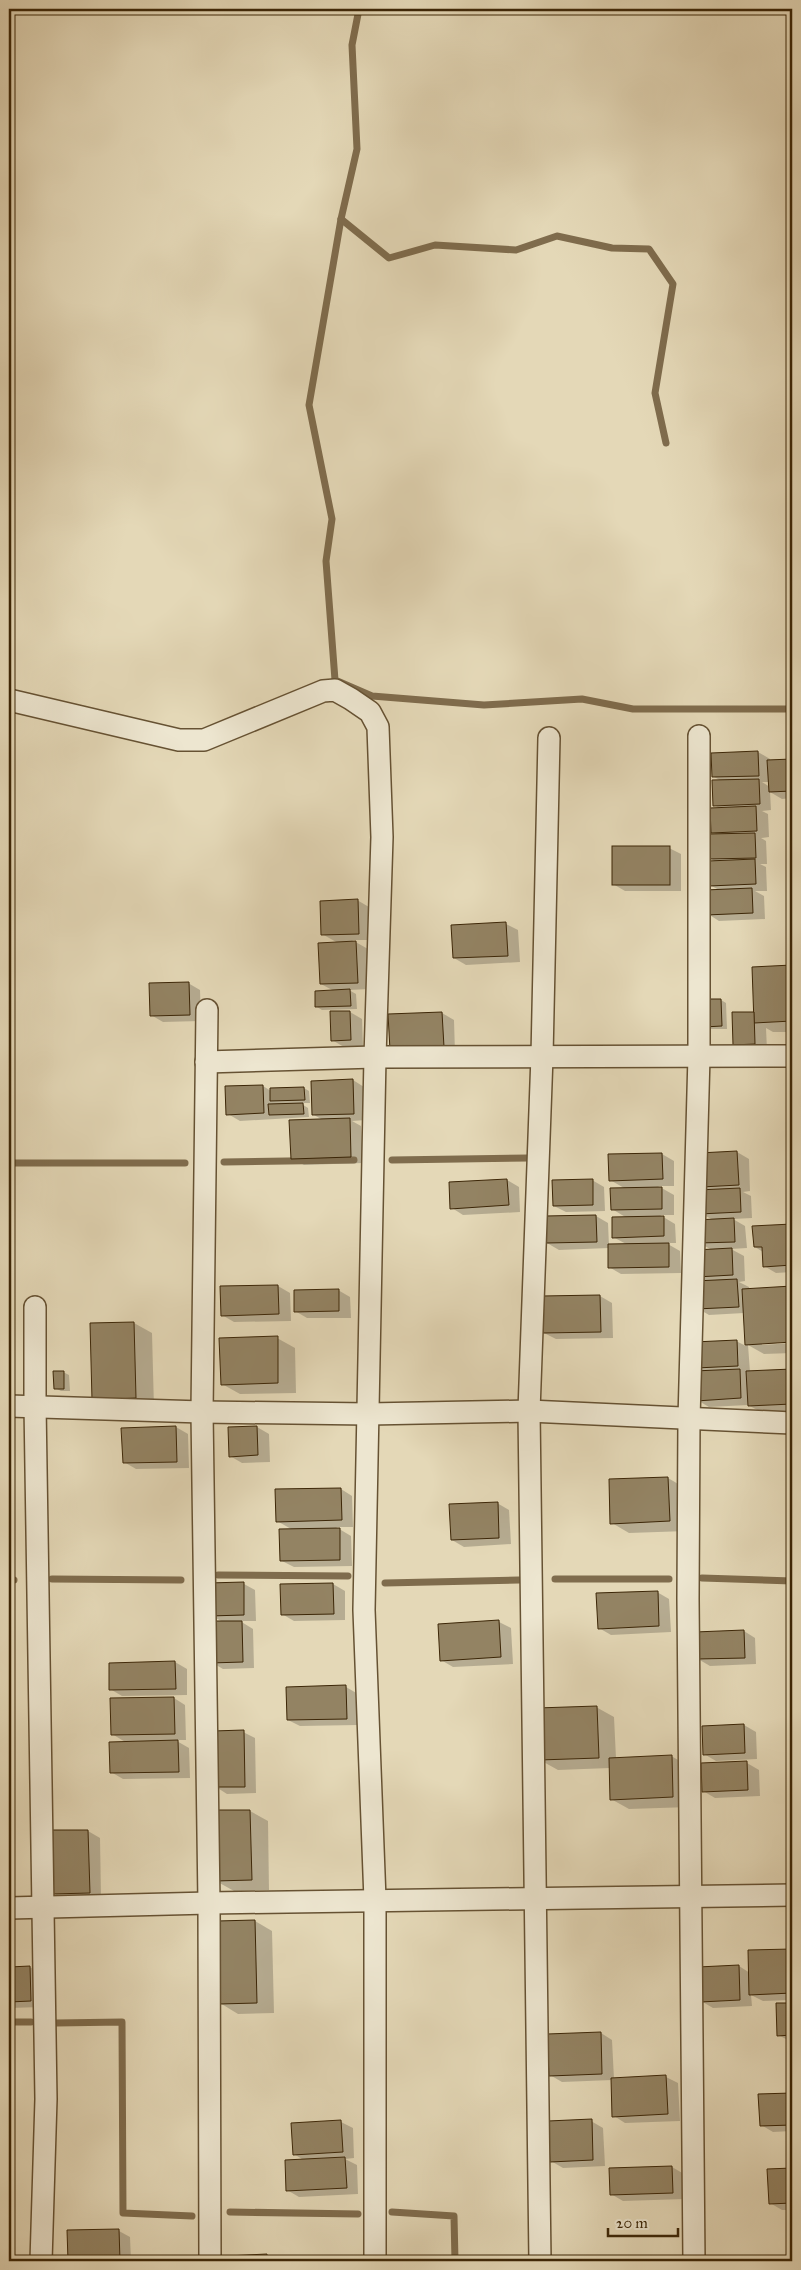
<svg xmlns="http://www.w3.org/2000/svg" width="801" height="2270" font-family="'IM FELL Great Primer',serif">
<rect width="100%" height="100%" fill="#e4d8b7"/>
<filter id="stains"><feTurbulence type="fractalNoise" baseFrequency=".004" numOctaves="4"/><feColorMatrix values="0 0 0 0 .2 0 0 0 0 .09 0 0 0 0 .02 0 0 0 .5 -.17"/></filter>
<radialGradient id="worn" r=".72"><stop offset=".6" stop-color="#630" stop-opacity="0"/><stop offset="1" stop-color="#630" stop-opacity=".3"/></radialGradient>
<g fill="#0003" fill-rule="evenodd">
<path d="M758 752 770 759V762L792 761V798L782 799 770 792 771 810 762 811 768 814 769 837 761 838 766 841 767 864H760L766 867 767 891H755L764 896 765 919 719 921 708 914 719 890 710 885 716 862 710 858 718 835 712 832 721 809 714 805 722 781 714 777ZM762 782H769L770 787Z"/>
<path d="M669 848 681 854V891H625L613 884Z"/>
<path d="M357 900 369 907 371 940H352L368 949 369 989 349 990 356 994 357 1009 322 1010 317 1007 334 991 321 984 338 943 322 934Z"/>
<path d="M506 924 518 930 520 962 466 965 454 958Z"/>
<path d="M792 966V1032H773L766 1028 767 1050 746 1051 735 1044 755 1014 753 968Z"/>
<path d="M188 983 200 990 201 1021 163 1022 151 1015Z"/>
<path d="M721 1000 726 1003 727 1029H711L706 1026Z"/>
<path d="M350 1012 362 1019 363 1047H344L332 1040Z"/>
<path d="M442 1013 454 1020 455 1053 389 1016Z"/>
<path d="M353 1080 364 1087 366 1120 352 1121 361 1126 363 1163 304 1165 292 1158 323 1120 314 1115Z"/>
<path d="M263 1086 271 1091 304 1088 309 1091 310 1103H300L308 1108 309 1117 240 1121 228 1114Z"/>
<path d="M737 1152 749 1159 750 1191 743 1192 751 1196 752 1218 733 1219 745 1226 747 1248 731 1249 744 1256 745 1281 739 1282 749 1287V1290L792 1287V1341L762 1342V1345L792 1343V1353L764 1354 748 1345 750 1372 792 1370V1411L761 1412 748 1405 709 1407 697 1400 705 1372 697 1367 736 1341 746 1346 744 1313 709 1315 697 1308 707 1282 697 1276 712 1250 699 1243 713 1220 700 1213 710 1191 702 1186Z"/>
<path d="M662 1154 674 1161V1186H658L674 1195V1215H660L675 1224 676 1243H666L680 1251 681 1273 621 1274 609 1267V1248L559 1250 547 1243 546 1217 596 1216 608 1223 609 1246 628 1245 613 1237 627 1218 612 1209 626 1189 610 1180Z"/>
<path d="M507 1180 519 1187 520 1212 463 1215 452 1208Z"/>
<path d="M592 1180 604 1187 605 1211 566 1212 554 1206Z"/>
<path d="M792 1225V1272L776 1273 764 1266 763 1252 755 1247 754 1227Z"/>
<path d="M278 1286 290 1293 291 1321 234 1322 222 1315Z"/>
<path d="M338 1290 350 1297 351 1318H307L295 1311Z"/>
<path d="M600 1296 612 1303 613 1338 556 1339 544 1333Z"/>
<path d="M134 1323 152 1333 154 1408 111 1409Z"/>
<path d="M277 1338 295 1348 296 1393 240 1394 222 1384Z"/>
<path d="M63 1372 69 1375 70 1391H61L55 1388Z"/>
<path d="M176 1427 188 1434 189 1468 136 1469 124 1462 123 1429Z"/>
<path d="M257 1427 269 1434 270 1462 242 1463 230 1456Z"/>
<path d="M668 1478 685 1488 687 1531 629 1533 612 1523Z"/>
<path d="M341 1489 352 1496 353 1527H336L351 1536 352 1566 294 1567 282 1561 293 1530 277 1521Z"/>
<path d="M497 1503 509 1510 511 1544 464 1547 452 1540Z"/>
<path d="M244 1584 255 1590 256 1621H240L253 1629 254 1668 223 1669 211 1662 223 1622 210 1615Z"/>
<path d="M333 1584 345 1591V1620L294 1621 282 1614Z"/>
<path d="M657 1592 669 1599 671 1632 611 1635 599 1628Z"/>
<path d="M499 1622 511 1628 513 1664 453 1667 441 1660Z"/>
<path d="M744 1631 755 1638 756 1664 710 1666 698 1659Z"/>
<path d="M175 1662 187 1669V1695L122 1696 110 1689Z"/>
<path d="M346 1687 358 1694V1725L300 1726 288 1720Z"/>
<path d="M174 1698 185 1705 186 1740H175L189 1748 190 1778 123 1779 111 1772 127 1743 112 1734Z"/>
<path d="M596 1707 614 1717 616 1758 671 1756 689 1766 690 1807 629 1809 611 1799 610 1768 558 1770 540 1760Z"/>
<path d="M744 1725 756 1732 757 1759 716 1761 704 1754Z"/>
<path d="M243 1732 255 1738 256 1793 227 1794 216 1787Z"/>
<path d="M9 1753 12 1754V1784H9Z"/>
<path d="M747 1763 759 1770 760 1796 715 1798 703 1791Z"/>
<path d="M250 1811 268 1821 269 1890 234 1891 216 1881 214 1812Z"/>
<path d="M88 1831 100 1838 101 1899 65 1900 53 1893Z"/>
<path d="M255 1921 272 1931 274 2013 238 2014 220 2003Z"/>
<path d="M792 1950V2000L763 2001 751 1995 752 2006 713 2008 701 2001 739 1966 750 1973 749 1952Z"/>
<path d="M30 1967 41 1974 42 2007 9 2008V1968Z"/>
<path d="M777 2004H792V2042L778 2035Z"/>
<path d="M601 2033 612 2040 614 2079 666 2077 678 2083 680 2121 625 2123 614 2116 612 2080 562 2082 550 2075Z"/>
<path d="M792 2094V2131L773 2132 761 2125 760 2095Z"/>
<path d="M591 2121 603 2128 605 2166 563 2168 551 2161Z"/>
<path d="M341 2122 353 2128 354 2158 345 2159 357 2165 358 2194 299 2197 287 2190 305 2161 294 2154Z"/>
<path d="M672 2167 684 2174 685 2199 623 2201 611 2194Z"/>
<path d="M769 2170H792V2210H782L770 2203Z"/>
<path d="M68 2231H119L130 2237 131 2261H69Z"/>
<path d="M266 2255 276 2261H229V2257Z"/>
</g>
<g fill="none" stroke-linecap="round" stroke-linejoin="round">
<g stroke="#7f6c4d" stroke-width="7">
<path d="M359 9 352 45 357 149 341 219 309 405 332 519 326 561 335 680 372 696 484 705 582 699 633 709H792"/>
<path d="M341 219 389 258 435 245 516 250 557 236 612 248 649 249 673 284 655 393 666 443"/>
<path d="M392 1160 528 1158"/>
<path d="M224 1162 354 1160"/>
<path d="M9 1163H185"/>
<path d="M218 1575 348 1576"/>
<path d="M702 1578 792 1581"/>
<path d="M52 1579 181 1580"/>
<path d="M555 1579H669"/>
<path d="M9 1580H14"/>
<path d="M385 1583 519 1580"/>
<path d="M9 2022H31"/>
<path d="M56 2023 122 2022 123 2213 192 2216"/>
<path d="M230 2212 358 2214"/>
<path d="M392 2212 454 2216 455 2261"/>
</g>
</g>
<g fill="#938363" stroke="#3c2607">
<path d="M758 751 759 776 712 777 711 753Z"/>
<path d="M792 759V791L769 792 767 760Z"/>
<path d="M759 779 760 804 713 806 712 780Z"/>
<path d="M756 806 757 831 711 833 710 808Z"/>
<path d="M755 833 756 858 709 859 708 834Z"/>
<rect x="612" y="846" width="58" height="39"/>
<path d="M755 859 756 884 709 886 708 861Z"/>
<path d="M752 888 753 913 706 915 705 890Z"/>
<path d="M358 899 359 934 321 935 320 901Z"/>
<path d="M506 922 508 956 453 958 451 925Z"/>
<path d="M356 941 358 983 320 984 318 943Z"/>
<path d="M792 965V1021L754 1023 752 967Z"/>
<path d="M189 982 190 1015 150 1016 149 983Z"/>
<path d="M350 989 351 1006 315 1007V991Z"/>
<path d="M703 999H721L722 1026 704 1027Z"/>
<path d="M330 1011H350L351 1040 331 1041Z"/>
<path d="M442 1012 444 1047 390 1050 388 1014Z"/>
<path d="M732 1012H754L755 1044 733 1045Z"/>
<path d="M353 1079 354 1114 312 1115 311 1081Z"/>
<path d="M263 1085 264 1113 226 1115 225 1086Z"/>
<path d="M304 1087 305 1100 270 1101V1088Z"/>
<path d="M303 1103 304 1114 269 1115 268 1104Z"/>
<path d="M350 1118 351 1157 291 1159 289 1120Z"/>
<path d="M737 1151 739 1185 701 1187 699 1153Z"/>
<path d="M662 1153 663 1179 609 1181 608 1154Z"/>
<path d="M507 1179 509 1205 450 1209 449 1182Z"/>
<path d="M593 1179V1205L553 1206 552 1180Z"/>
<path d="M662 1187V1209L611 1210 610 1188Z"/>
<path d="M740 1188 741 1212 699 1214 698 1190Z"/>
<path d="M596 1215 597 1242 546 1243 545 1216Z"/>
<path d="M664 1216V1236L612 1238V1217Z"/>
<path d="M734 1218 735 1242 698 1243 696 1220Z"/>
<path d="M792 1224V1265L763 1267 762 1247H754L752 1226Z"/>
<path d="M669 1243V1267L608 1268V1244Z"/>
<path d="M732 1248 733 1275 696 1277 695 1250Z"/>
<path d="M737 1279 739 1307 696 1309 695 1281Z"/>
<path d="M278 1285 279 1314 221 1316 220 1286Z"/>
<path d="M792 1286V1342L745 1345 742 1289Z"/>
<path d="M339 1289V1311L294 1312V1290Z"/>
<path d="M600 1295 601 1332 543 1333 542 1296Z"/>
<path d="M134 1322 136 1398 92 1400 90 1323Z"/>
<path d="M278 1336V1383L221 1385 219 1338Z"/>
<path d="M737 1340 738 1366 696 1368 694 1342Z"/>
<path d="M740 1369 741 1398 696 1401 694 1371Z"/>
<path d="M792 1369V1404L748 1406 746 1371Z"/>
<path d="M53 1371H64V1389H54Z"/>
<path d="M176 1426 177 1462 123 1463 121 1428Z"/>
<path d="M257 1426 258 1455 229 1457 228 1427Z"/>
<path d="M668 1477 670 1521 610 1524 609 1479Z"/>
<path d="M341 1488 342 1520 276 1522 275 1489Z"/>
<path d="M498 1502 499 1538 451 1540 449 1504Z"/>
<path d="M340 1528V1560L280 1561 279 1529Z"/>
<path d="M244 1582V1615L209 1616 208 1583Z"/>
<path d="M333 1583 334 1614 281 1615 280 1584Z"/>
<path d="M658 1591 659 1626 598 1629 596 1593Z"/>
<path d="M499 1620 501 1657 440 1661 438 1624Z"/>
<path d="M209 1621H242L243 1662 210 1663Z"/>
<path d="M744 1630 745 1658 697 1659 695 1632Z"/>
<path d="M175 1661 176 1689 109 1690V1663Z"/>
<path d="M346 1685 347 1719 287 1720 286 1687Z"/>
<path d="M174 1697 175 1734 111 1735 110 1698Z"/>
<path d="M597 1706 599 1758 539 1760 537 1708Z"/>
<path d="M744 1724 745 1753 703 1755 702 1726Z"/>
<path d="M244 1730 245 1787H214L213 1731Z"/>
<path d="M178 1740 179 1772 110 1773 109 1742Z"/>
<path d="M672 1755 673 1797 610 1800 609 1758Z"/>
<path d="M747 1761 748 1790 702 1792 701 1763Z"/>
<path d="M213 1810H250L252 1880 215 1881Z"/>
<path d="M50 1830H88L90 1893 52 1894Z"/>
<path d="M255 1920 257 2003 219 2004 217 1921Z"/>
<path d="M792 1949V1993L749 1995 748 1950Z"/>
<path d="M739 1965 740 2000 700 2002 698 1967Z"/>
<path d="M30 1966 31 2001 9 2002V1967Z"/>
<path d="M776 2003H792V2035L777 2036Z"/>
<path d="M601 2032 602 2074 549 2076 547 2034Z"/>
<path d="M666 2075 668 2114 612 2117 611 2078Z"/>
<path d="M792 2093V2125L760 2126 758 2094Z"/>
<path d="M592 2119 593 2160 550 2162 548 2121Z"/>
<path d="M341 2120 343 2152 293 2155 291 2123Z"/>
<path d="M345 2157 347 2188 286 2191 285 2160Z"/>
<path d="M672 2166 673 2193 610 2195 609 2168Z"/>
<path d="M792 2168V2203L769 2204 767 2169Z"/>
<path d="M119 2229 120 2261H68L67 2230Z"/>
<path d="M267 2254V2261H228L227 2256Z"/>
</g>
<g fill="none" stroke-linecap="round" stroke-linejoin="round">
<g stroke="#665233" stroke-width="24">
<g id="street">
<path d="M9 700 179 740H204L323 691 335 690 351 699 370 712 378 727 382 837 375 1057 364 1610 375 1900V2261"/>
<path d="M207 1010 202 1412 209 1903 210 2261"/>
<path d="M206 1062 375 1057 792 1056"/>
<path d="M35 1307V1405L46 2099 41 2261"/>
<path d="M9 1406 202 1412 369 1414 529 1411 792 1423"/>
<path d="M9 1908 209 1903 792 1895"/>
<path d="M540 2261 529 1411 542 1056 549 738"/>
<path d="M694 2261 688 1599 689 1419 699 1056V736"/>
</g>
</g>
<use href="#street" stroke="#ede6d0" stroke-width="21"/>
</g>
<rect width="801" height="2270" fill="none" stroke="#e4d8b7" stroke-width="30"/>
<rect x="10" y="10" width="781" height="2250" fill="none" stroke="#3c2607" stroke-width="2.5"/>
<rect x="15" y="15" width="771" height="2240" fill="none" stroke="#3c2607"/>
<path d="M608 2228v8h70v-8" fill="none" stroke="#3c2607" stroke-width="2.5"/>
<text x="616" y="2228" font-size="15" fill="#3c2607" stroke="#ede6d0" stroke-width="4" paint-order="stroke">20 m</text>
<rect width="100%" height="100%" filter="url(#stains)"/>
<rect width="100%" height="100%" fill="url(#worn)"/>
</svg>
